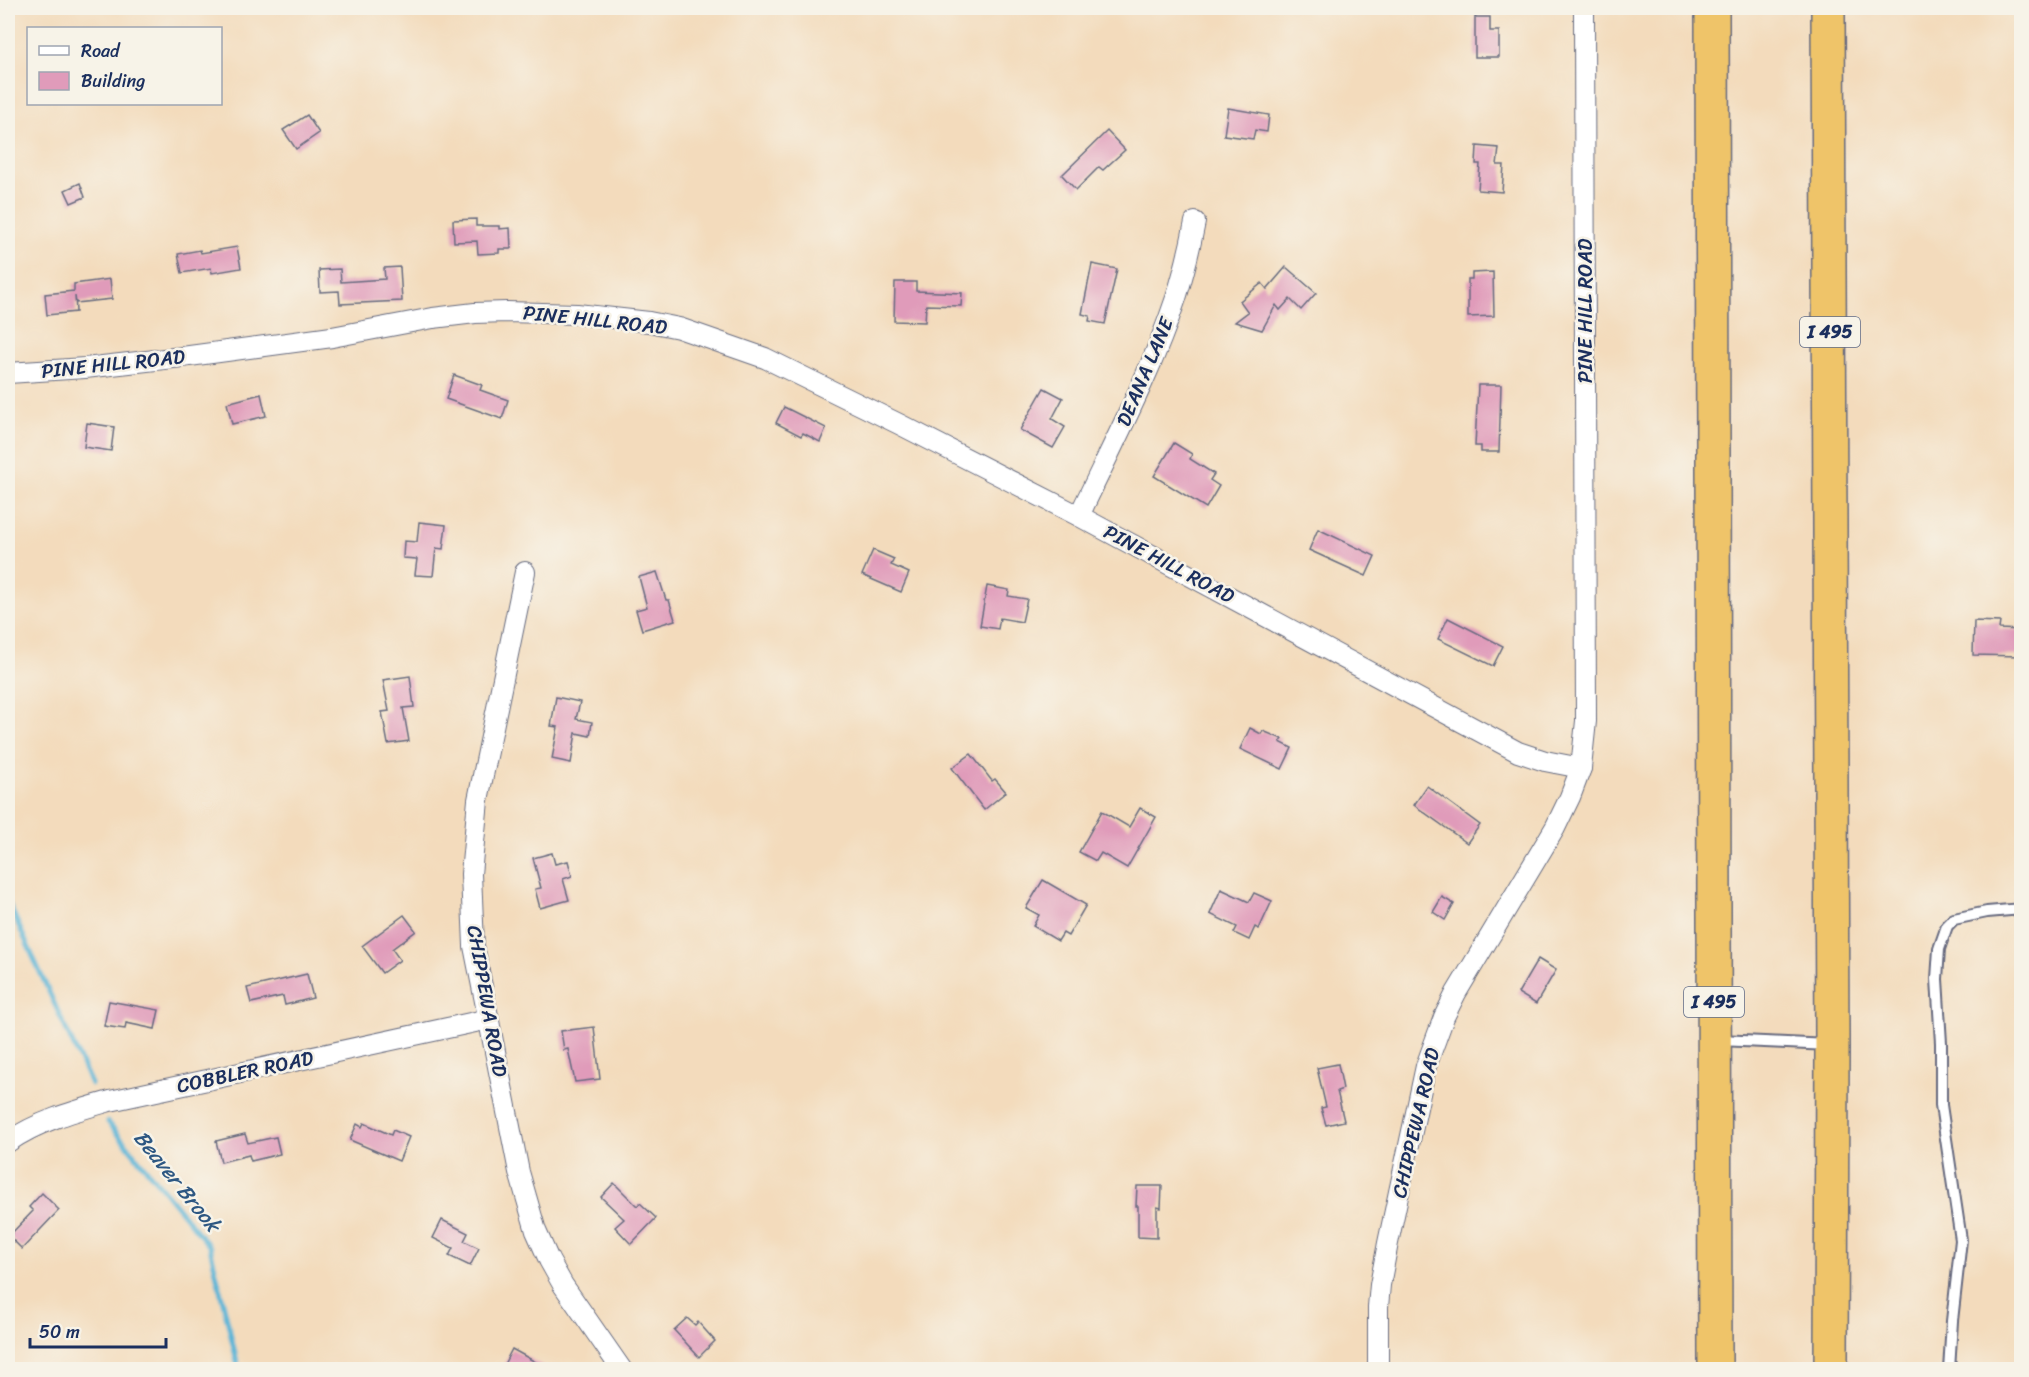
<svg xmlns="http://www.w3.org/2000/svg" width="2029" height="1377" font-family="Sriracha,sans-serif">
<rect width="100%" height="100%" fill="#f7f3e8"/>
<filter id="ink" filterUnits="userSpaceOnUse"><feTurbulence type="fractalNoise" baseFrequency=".0167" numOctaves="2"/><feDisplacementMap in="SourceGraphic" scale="12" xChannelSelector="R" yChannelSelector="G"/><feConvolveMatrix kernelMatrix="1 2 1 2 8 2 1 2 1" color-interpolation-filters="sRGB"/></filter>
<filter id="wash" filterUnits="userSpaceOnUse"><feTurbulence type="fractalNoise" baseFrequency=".008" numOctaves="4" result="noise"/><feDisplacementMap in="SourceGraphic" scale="24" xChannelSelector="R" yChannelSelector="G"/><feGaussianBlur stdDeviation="1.35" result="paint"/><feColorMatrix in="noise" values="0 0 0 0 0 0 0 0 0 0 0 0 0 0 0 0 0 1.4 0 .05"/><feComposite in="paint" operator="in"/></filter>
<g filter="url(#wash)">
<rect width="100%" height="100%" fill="#f3dbbc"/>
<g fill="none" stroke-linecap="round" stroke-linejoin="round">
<g stroke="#58b4d6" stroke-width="5">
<path d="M8 902 91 1084"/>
<path d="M108 1122 210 1247 239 1370"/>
</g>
</g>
<g id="blocks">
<g fill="#e09bba">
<path d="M1475 17H1490V31H1499V57H1475Z"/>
<path d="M1228 108 1269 115 1267 132 1255 130 1253 139 1224 135Z"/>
<path d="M307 115 319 133 296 149 283 130Z"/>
<path d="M1107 131 1125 150 1103 170 1099 167 1076 190 1062 175Z"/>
<path d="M1477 146 1499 148 1497 165H1504L1502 192 1478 190 1480 164H1476Z"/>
<path d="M80 183 85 197 71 203 65 190Z"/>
<path d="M476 219V226H499V229L510 228 511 249H499V253L478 254 477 241 454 242 453 220Z"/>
<path d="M237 247 241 268 212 273 211 268 182 273 178 254 200 250 201 253Z"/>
<path d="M1092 264 1117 269 1105 324 1089 321 1090 316 1082 314Z"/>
<path d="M400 267 402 301 340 304 339 291 320 292 319 270 340 269 341 282 385 279 384 268Z"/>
<path d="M1286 267 1316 293 1301 310 1290 299 1280 310 1276 305 1262 330 1235 322 1248 312 1240 301 1262 283 1267 289Z"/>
<path d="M1493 272 1494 316 1468 317V279H1472V273Z"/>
<path d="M110 279 112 299 76 303 75 296 76 312 47 315 45 294 74 291V284Z"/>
<path d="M895 282H916V291L962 293 961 306 926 305 925 322 894 321Z"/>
<path d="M454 375 482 385 480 390 508 400 502 419 446 399Z"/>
<path d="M1478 385H1501L1499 452H1481V446H1475Z"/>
<path d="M1044 388 1063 398 1052 419 1065 427 1053 448 1020 430Z"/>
<path d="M261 394 266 416 232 424 227 403Z"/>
<path d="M784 407 826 428 820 442 803 433 801 436 776 423Z"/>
<path d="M87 423 114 427 111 451 84 447Z"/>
<path d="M1174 443 1192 454 1190 459 1214 474 1210 480 1219 486 1206 508 1154 476Z"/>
<path d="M419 522 446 525 443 549 436 548 433 576 415 575 417 559 403 558 404 541 417 542Z"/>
<path d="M1318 529 1375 556 1366 576 1309 550Z"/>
<path d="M873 550 894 559 891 565 909 573 901 592 862 575Z"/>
<path d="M657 572 666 600H669L675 620 642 630 636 610 647 607 639 577Z"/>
<path d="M987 586 1009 590 1008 596 1027 599 1022 622 1000 618 998 629 980 626Z"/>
<path d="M1448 618 1503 646 1493 666 1438 639Z"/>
<path d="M1974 621 2000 622 1999 629 2022 630V656L1973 655Z"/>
<path d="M410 676 414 707 403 708 409 741 388 744 382 712 389 711 383 680Z"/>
<path d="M556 697 580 702 576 719 592 722 590 736 576 733 571 763 552 759 558 727 551 726Z"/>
<path d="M1250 728 1261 734 1263 731 1282 739 1280 742 1292 748 1282 769 1240 749Z"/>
<path d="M971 754 992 781 995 779 1006 792 984 810 952 768Z"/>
<path d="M1427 786 1480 825 1467 843 1414 805Z"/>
<path d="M1140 808 1156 817 1127 868 1101 853 1096 861 1079 852 1102 811 1129 827Z"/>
<path d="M552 853 555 864 568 861 572 876 563 879 569 900 540 908 535 889 541 888 533 858Z"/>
<path d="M1043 880 1086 905 1068 936 1063 933 1058 941 1033 926 1039 915 1026 908Z"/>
<path d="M1221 889 1249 902 1254 893 1272 901 1259 929 1255 927 1249 940 1234 933 1237 927 1210 914Z"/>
<path d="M1442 897 1454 904 1445 920 1433 912Z"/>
<path d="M404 915 416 931 392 949 400 960 382 973 362 946Z"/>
<path d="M1538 959 1556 970 1536 1004 1518 993Z"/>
<path d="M307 974 313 998 285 1005 283 996 251 1003 247 988Z"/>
<path d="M109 1001 159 1010 155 1029 126 1023 125 1029 104 1026Z"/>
<path d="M594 1027 600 1079 575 1082 568 1049 564 1050 561 1031Z"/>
<path d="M1338 1064 1343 1089 1337 1091 1344 1121 1326 1125 1321 1108 1326 1107 1317 1068Z"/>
<path d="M364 1123 391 1135 393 1130 409 1137 399 1161 350 1140 357 1124 362 1127Z"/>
<path d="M245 1134 248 1143 276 1137 280 1154 251 1161 249 1155 221 1162 216 1141Z"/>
<path d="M614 1183 637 1206 640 1203 656 1218 631 1244 615 1227 624 1219 601 1197Z"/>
<path d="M1137 1186H1162L1161 1208 1157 1207V1238L1138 1237V1206H1136Z"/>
<path d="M42 1193 59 1210 22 1249 9 1236 33 1211 29 1207Z"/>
<path d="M442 1220 468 1233 464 1241 479 1248 470 1266 449 1256 453 1248 433 1238Z"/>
<path d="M687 1318 695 1325 698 1322 715 1341 699 1357 674 1330Z"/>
<path d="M512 1349 550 1370H501Z"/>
</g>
</g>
</g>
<g filter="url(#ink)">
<use href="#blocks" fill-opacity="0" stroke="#676b7f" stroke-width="1.5"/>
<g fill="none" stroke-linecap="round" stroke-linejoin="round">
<g stroke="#676b7f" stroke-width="14">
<g id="lane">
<path d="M1719 1040 1829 1045"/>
<path d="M1949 1370 1952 1321 1961 1240 1941 1105V1043L1937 979 1939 949 1947 926 1954 919 1987 912 2022 909"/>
</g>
</g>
<g stroke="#676b7f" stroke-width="22">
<g id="street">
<path d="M8 373 85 368 182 357 332 337 433 318 475 313 507 312 577 314 649 322 679 328 765 358 899 424 1079 516 1518 752 1545 761 1581 768 1586 721 1584 8"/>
<path d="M1079 516C1113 444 1151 373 1176 298 1184 273 1190 248 1195 222"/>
<path d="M525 572 478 800 471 874 474 946 519 1172 536 1231 549 1260 563 1285 622 1370"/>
<path d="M8 1142C38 1121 75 1111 110 1101L489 1019"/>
<path d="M1378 1370V1307L1380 1285 1388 1243 1426 1066 1444 1017 1456 993 1555 828 1570 797 1581 768"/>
</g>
</g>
<g stroke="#676b7f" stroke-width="36">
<g id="highway">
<path d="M1712 8 1715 1370"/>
<path d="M1828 8 1832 1045 1831 1370"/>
</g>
</g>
<use href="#lane" stroke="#fff" stroke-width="10"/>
<use href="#street" stroke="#fff" stroke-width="20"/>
<use href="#highway" stroke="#efc469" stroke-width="33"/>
</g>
</g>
<g text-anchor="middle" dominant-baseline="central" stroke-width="5" stroke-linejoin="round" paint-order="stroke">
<g fill="#f7f3e8" stroke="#5d6a87" stroke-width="1.5">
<rect x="1800" y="317" width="60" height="30" rx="4.5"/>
<rect x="1684" y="987" width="60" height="30" rx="4.5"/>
</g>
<g font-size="18" font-weight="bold" fill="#1b2f5e">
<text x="1830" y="332">I 495</text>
<text x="1714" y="1002">I 495</text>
</g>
<g font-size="20" fill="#1b2f5e" stroke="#f7f3e8">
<text transform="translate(1585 311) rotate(-90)">PINE HILL ROAD</text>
<text transform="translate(595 320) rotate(6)">PINE HILL ROAD</text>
<text transform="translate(113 364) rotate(-6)">PINE HILL ROAD</text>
<text transform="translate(1145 372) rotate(-67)">DEANA LANE</text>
<text transform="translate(1169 564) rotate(28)">PINE HILL ROAD</text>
<text transform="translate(487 1001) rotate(80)">CHIPPEWA ROAD</text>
<text transform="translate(245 1072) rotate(-12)">COBBLER ROAD</text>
<text transform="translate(1416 1123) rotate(-77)">CHIPPEWA ROAD</text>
</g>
<g font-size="21" font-style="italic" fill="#2d5782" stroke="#f7f3e8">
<text transform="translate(177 1181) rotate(51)">Beaver Brook</text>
</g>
</g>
<rect width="2029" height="1377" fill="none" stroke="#f7f3e8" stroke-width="30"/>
<rect x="27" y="27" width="195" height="78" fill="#f7f3e8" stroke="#9fa5b1" stroke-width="1.5"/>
<rect x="39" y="46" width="30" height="9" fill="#ffffff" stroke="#9fa5b1" stroke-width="1.5"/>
<text x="81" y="57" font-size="18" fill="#1b2f5e">Road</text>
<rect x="39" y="72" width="30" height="18" fill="#e09bba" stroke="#9fa5b1" stroke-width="1.5"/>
<text x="81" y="87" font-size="18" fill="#1b2f5e">Building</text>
<path d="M30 1338v9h136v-9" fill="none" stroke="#1b2f5e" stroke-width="3"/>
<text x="39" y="1338" font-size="18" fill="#1b2f5e" stroke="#f7f3e8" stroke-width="4.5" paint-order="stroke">50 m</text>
</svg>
